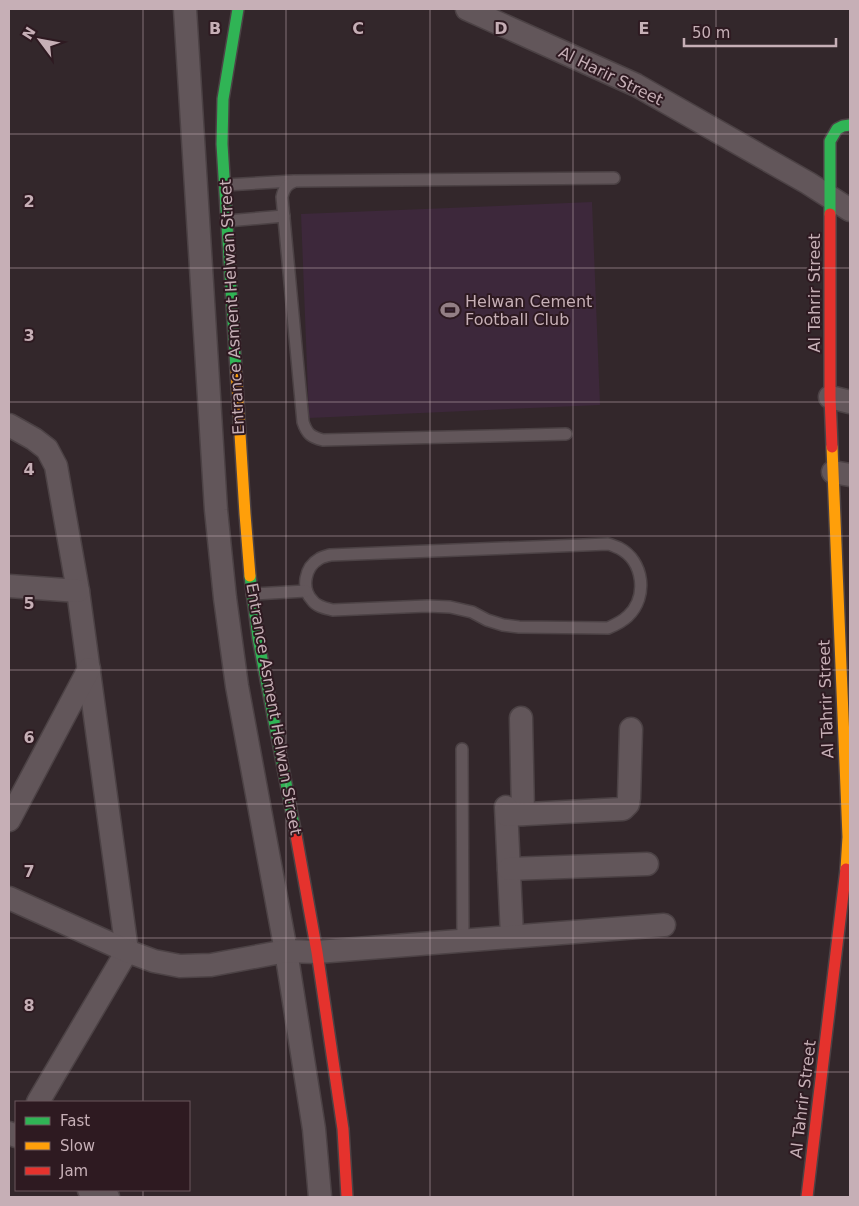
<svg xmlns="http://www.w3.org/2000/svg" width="859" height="1206" font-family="'DejaVu Sans',sans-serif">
<rect width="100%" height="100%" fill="#33272b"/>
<path fill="#3d283b" d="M592 202 600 405 309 418 301 214Z"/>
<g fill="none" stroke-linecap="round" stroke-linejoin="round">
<g stroke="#4c4245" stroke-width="14">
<g id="lane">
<path d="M225 185 293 181"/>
<path d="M227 221 284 216"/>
<path d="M566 434 323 440C311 437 307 434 303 422L282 197C284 188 287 184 295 181L614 178"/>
<path d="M608 544C612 545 616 547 619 548 644 561 648 597 628 616 622 622 615 625 608 628L519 627 503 625 487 620 472 612 450 607 427 606 333 610C325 608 317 607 312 600 301 588 305 567 319 559 322 557 327 556 330 555Z"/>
<path d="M252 594 306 591"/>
<path d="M462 749 463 940"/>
</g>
</g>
<g stroke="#4c4245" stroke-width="25">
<g id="street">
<path d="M185 9 216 510 225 598 237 686 286 951 314 1129 320 1197"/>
<path d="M467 9 636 85 808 183 850 210"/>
<path d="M830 397 850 402"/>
<path d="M9 425 34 439 47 449 56 466 78 591 127 951 38 1102"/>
<path d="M833 472 850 475"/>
<path d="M9 586 78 591"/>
<path d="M521 718 523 814"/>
<path d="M506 807 512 936"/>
<path d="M507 815 623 809 628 804 629 798 631 729"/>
<path d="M9 820 89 669"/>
<path d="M509 869 647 864"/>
<path d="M9 898 127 951 154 961 180 966 211 965 286 951 317 952 664 925"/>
<path d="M9 1133 16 1136"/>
<path d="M89 1190 108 1197"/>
</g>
</g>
<g stroke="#4c4245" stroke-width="14">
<g id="fast">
<path d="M830 214V141L837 129 843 126 850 125"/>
<path d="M236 370 222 144 223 99 238 9"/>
<path d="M250 576 258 638 296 835"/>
</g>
</g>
<g stroke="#4c4245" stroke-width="14">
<g id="slow">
<path d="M236 370 245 514 250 576"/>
<path d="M832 447 848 837 846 869"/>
</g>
</g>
<g stroke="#4c4245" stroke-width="14">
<g id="jam">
<path d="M830 214V397L832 447"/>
<path d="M296 835 317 952 343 1129 347 1197"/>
<path d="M807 1197 846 869"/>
</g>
</g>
<use href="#lane" stroke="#62565a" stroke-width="11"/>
<use href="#street" stroke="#62565a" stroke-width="22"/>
<use href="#fast" stroke="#30b455" stroke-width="11"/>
<use href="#slow" stroke="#ff9f0a" stroke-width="11"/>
<use href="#jam" stroke="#e5322d" stroke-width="11"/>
</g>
<path fill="none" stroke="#c6afb6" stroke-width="1" stroke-opacity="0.55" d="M143 9V1102M286 9V1197M430 9V1197M573 9V1197M716 9V1197M9 134H850M9 268H850M9 402H850M9 536H850M9 670H850M9 804H850M9 938H850M9 1072H850M143 1190V1197"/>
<defs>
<g id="stadium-bare" transform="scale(1.5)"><path d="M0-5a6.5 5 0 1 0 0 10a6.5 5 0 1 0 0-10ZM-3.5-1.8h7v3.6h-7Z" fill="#937f85" stroke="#2e1a21" stroke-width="2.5" paint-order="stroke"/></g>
</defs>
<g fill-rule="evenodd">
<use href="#stadium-bare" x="450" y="310"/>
</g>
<g text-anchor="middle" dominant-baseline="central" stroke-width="4" stroke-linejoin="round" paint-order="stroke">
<g font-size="16" fill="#c6afb6" stroke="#2e1a21">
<text transform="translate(611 76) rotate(26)">Al Harir Street</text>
<text transform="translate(814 293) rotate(-90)">Al Tahrir Street</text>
<text transform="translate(232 307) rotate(-93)">Entrance Asment Helwan Street</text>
<text transform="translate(826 699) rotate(-92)">Al Tahrir Street</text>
<text transform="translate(274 709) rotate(80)">Entrance Asment Helwan Street</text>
<text transform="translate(803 1099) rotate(-83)">Al Tahrir Street</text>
</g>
<g font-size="16" fill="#c6afb6" stroke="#2e1a21" text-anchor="start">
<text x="465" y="301">Helwan Cement<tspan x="465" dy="18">Football Club</tspan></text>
</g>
</g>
<g font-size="16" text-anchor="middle" font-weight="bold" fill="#c6afb6" stroke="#2e1a21" stroke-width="4" stroke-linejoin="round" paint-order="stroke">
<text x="215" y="34">B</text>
<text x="358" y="34">C</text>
<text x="501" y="34">D</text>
<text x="644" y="34">E</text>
<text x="29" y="207">2</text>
<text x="29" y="341">3</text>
<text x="29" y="475">4</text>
<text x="29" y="609">5</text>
<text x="29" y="743">6</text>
<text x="29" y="877">7</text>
<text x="29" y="1011">8</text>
</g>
<rect width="859" height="1206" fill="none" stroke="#c6afb6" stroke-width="20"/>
<rect x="15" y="1101" width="175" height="90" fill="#2e1a21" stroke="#6b565d"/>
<rect x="25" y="1117" width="25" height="8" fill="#30b455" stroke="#6b565d"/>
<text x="60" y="1126" font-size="15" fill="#c6afb6">Fast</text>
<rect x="25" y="1142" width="25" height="8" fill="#ff9f0a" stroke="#6b565d"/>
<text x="60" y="1151" font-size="15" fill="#c6afb6">Slow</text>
<rect x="25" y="1167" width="25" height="8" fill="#e5322d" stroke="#6b565d"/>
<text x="60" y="1176" font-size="15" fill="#c6afb6">Jam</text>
<g transform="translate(40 40) rotate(302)" stroke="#2e1a21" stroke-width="4" paint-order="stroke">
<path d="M0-4L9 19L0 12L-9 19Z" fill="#c6afb6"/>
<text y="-8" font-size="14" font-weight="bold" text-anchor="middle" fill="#c6afb6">N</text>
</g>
<path d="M684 38v8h152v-8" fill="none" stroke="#c6afb6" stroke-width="2.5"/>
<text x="692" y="38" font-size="15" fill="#c6afb6" stroke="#2e1a21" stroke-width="4" paint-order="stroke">50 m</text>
</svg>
